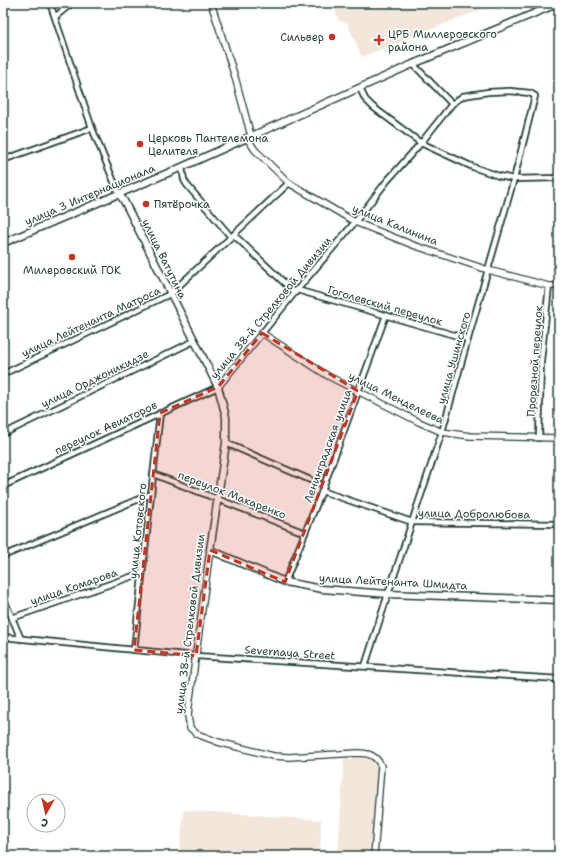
<svg xmlns="http://www.w3.org/2000/svg" width="562" height="859" font-family="'Shantell Sans',sans-serif">
<rect width="100%" height="100%" fill="#fff"/>
<filter id="ink" filterUnits="userSpaceOnUse"><feTurbulence type="fractalNoise" baseFrequency=".025" numOctaves="2"/><feDisplacementMap in="SourceGraphic" scale="8" xChannelSelector="R" yChannelSelector="G"/><feConvolveMatrix kernelMatrix="1 2 1 2 8 2 1 2 1" color-interpolation-filters="sRGB"/></filter>
<g filter="url(#ink)">
<g fill="#f3e7db">
<path d="M332 3H497L362 57 347 23 339 21Z"/>
<path d="M344 757 368 758 373 760 377 764 379 770 372 856H338Z"/>
<path d="M184 810 321 820 320 856H179Z"/>
</g>
<g fill="none" stroke-linecap="round" stroke-linejoin="round">
<g stroke="#1f3d34" stroke-width="8">
<g id="minor">
<path d="M50 3 92 128 119 194"/>
<path d="M55 17 72 3"/>
<path d="M413 64 452 104"/>
<path d="M360 88 365 99 373 107 421 143 473 167 499 176 514 179 559 178"/>
<path d="M3 160 92 128"/>
<path d="M182 167 184 180 187 185 231 237"/>
<path d="M234 235 295 293"/>
<path d="M297 290 468 339"/>
<path d="M262 333 297 290 355 222 387 181 421 143 452 104 463 96 488 92 510 91 530 93 535 96 514 179 468 339 442 432 388 594 365 666"/>
<path d="M3 374 170 294 289 183"/>
<path d="M3 434 194 341"/>
<path d="M539 438 541 361 549 286"/>
<path d="M226 443 324 486"/>
<path d="M153 474 305 533"/>
<path d="M3 486 218 387"/>
<path d="M322 491 412 522 559 524"/>
<path d="M3 556 151 494"/>
<path d="M285 582 322 491 386 315"/>
<path d="M3 597 21 639"/>
<path d="M12 618 142 573"/>
<path d="M3 637 196 656 559 679"/>
<path d="M134 650 160 413"/>
</g>
</g>
<g stroke="#1f3d34" stroke-width="8">
<g id="tertiary">
<path d="M211 3 235 77 251 136"/>
<path d="M247 138 255 150 289 183 355 222 413 245 488 270 549 286H559"/>
<path d="M218 387 262 333 328 376 419 422 442 432 470 436 559 438"/>
<path d="M210 550 189 706 188 716 190 728 197 734 218 742 273 756 289 757 358 753C368 753 376 755 381 766L374 856"/>
</g>
</g>
<g stroke="#1f3d34" stroke-width="9">
<g id="secondary">
<path d="M119 194 124 201 218 387 226 417V443L210 550 285 582 322 589 388 594 559 600"/>
<path d="M3 243 182 167 413 64 559 3"/>
</g>
</g>
<use href="#minor" stroke="#fff" stroke-width="4.5"/>
<use href="#tertiary" stroke="#fff" stroke-width="5.5"/>
<use href="#secondary" stroke="#fff" stroke-width="6"/>
</g>
</g>
<path fill="#c8321e" fill-opacity="0.2" stroke="#c8321e" stroke-width="3" stroke-dasharray="8 5" stroke-linejoin="round" d="M262 333 358 391 285 582 210 550 196 656 134 650 160 413 218 387Z"/>
<g fill="#c8321e" stroke="#fff" stroke-width="1.5">
<circle cx="332" cy="37" r="4"/>
<path d="M377 34h4v4h4v4h-4v4h-4v-4h-4v-4h4z"/>
<circle cx="140" cy="144" r="4"/>
<circle cx="146" cy="204" r="4"/>
<circle cx="72" cy="257" r="4"/>
</g>
<g text-anchor="middle" dominant-baseline="central" stroke-width="3" stroke-linejoin="round" paint-order="stroke">
<g font-size="11" fill="#1f3d34" stroke="#fff" text-anchor="start">
<text x="388" y="34">ЦРБ Миллеровского<tspan x="388" dy="13">района</tspan></text>
<text x="324" y="37" text-anchor="end">Сильвер</text>
<text x="148" y="138">Церковь Пантелемона<tspan x="148" dy="13">Целителя</tspan></text>
<text x="154" y="204">Пятёрочка</text>
<text x="72" y="270" text-anchor="middle">Милеровский ГОК</text>
</g>
<g font-size="11" fill="#1f3d34" stroke="#fff">
<text transform="translate(90 195) rotate(-23)">улица 3 Интернационала</text>
<text transform="translate(395 225) rotate(22)">улица Калинина</text>
<text transform="translate(164 259) rotate(64)">улица Ватутина</text>
<text transform="translate(385 306) rotate(16)">Гоголевский переулок</text>
<text transform="translate(271 308) rotate(-50)">улица 38-й Стрелковой Дивизии</text>
<text transform="translate(91 322) rotate(-25)">улица Лейтенанта Матроса</text>
<text transform="translate(454 358) rotate(-74)">улица Ушинского</text>
<text transform="translate(535 361) rotate(-86)">Прорезной переулок</text>
<text transform="translate(95 379) rotate(-26)">улица Орджоникидзе</text>
<text transform="translate(396 398) rotate(26)">улица Менделеева</text>
<text transform="translate(106 428) rotate(-25)">переулок Авиаторов</text>
<text transform="translate(328 446) rotate(-70)">Ленинградская улица</text>
<text transform="translate(232 495) rotate(21)">переулок Макаренко</text>
<text transform="translate(474 514) rotate(1)">улица Добролюбова</text>
<text transform="translate(138 531) rotate(-84)">улица Котовского</text>
<text transform="translate(393 582) rotate(3)">улица Лейтенанта Шмидта</text>
<text transform="translate(74 587) rotate(-19)">улица Комарова</text>
<text transform="translate(190 624) rotate(-83)">улица 38-й Стрелковой Дивизии</text>
<text transform="translate(290 653) rotate(4)">Severnaya Street</text>
</g>
</g>
<rect width="562" height="859" fill="none" stroke="#fff" stroke-width="16"/>
<rect x="8" y="8" width="546" height="843" fill="none" stroke="#1f3d34" stroke-width="1.5" filter="url(#ink)"/>
<g transform="translate(46 813) rotate(188)"><circle r="19" fill="#ffffff" stroke="#a5b1ae"/>
<path d="M0-3L7 15L0 10L-7 15Z" fill="#c8321e"/>
<text y="-6" font-size="11" font-weight="bold" text-anchor="middle" fill="#1f3d34">С</text>
</g>
</svg>
